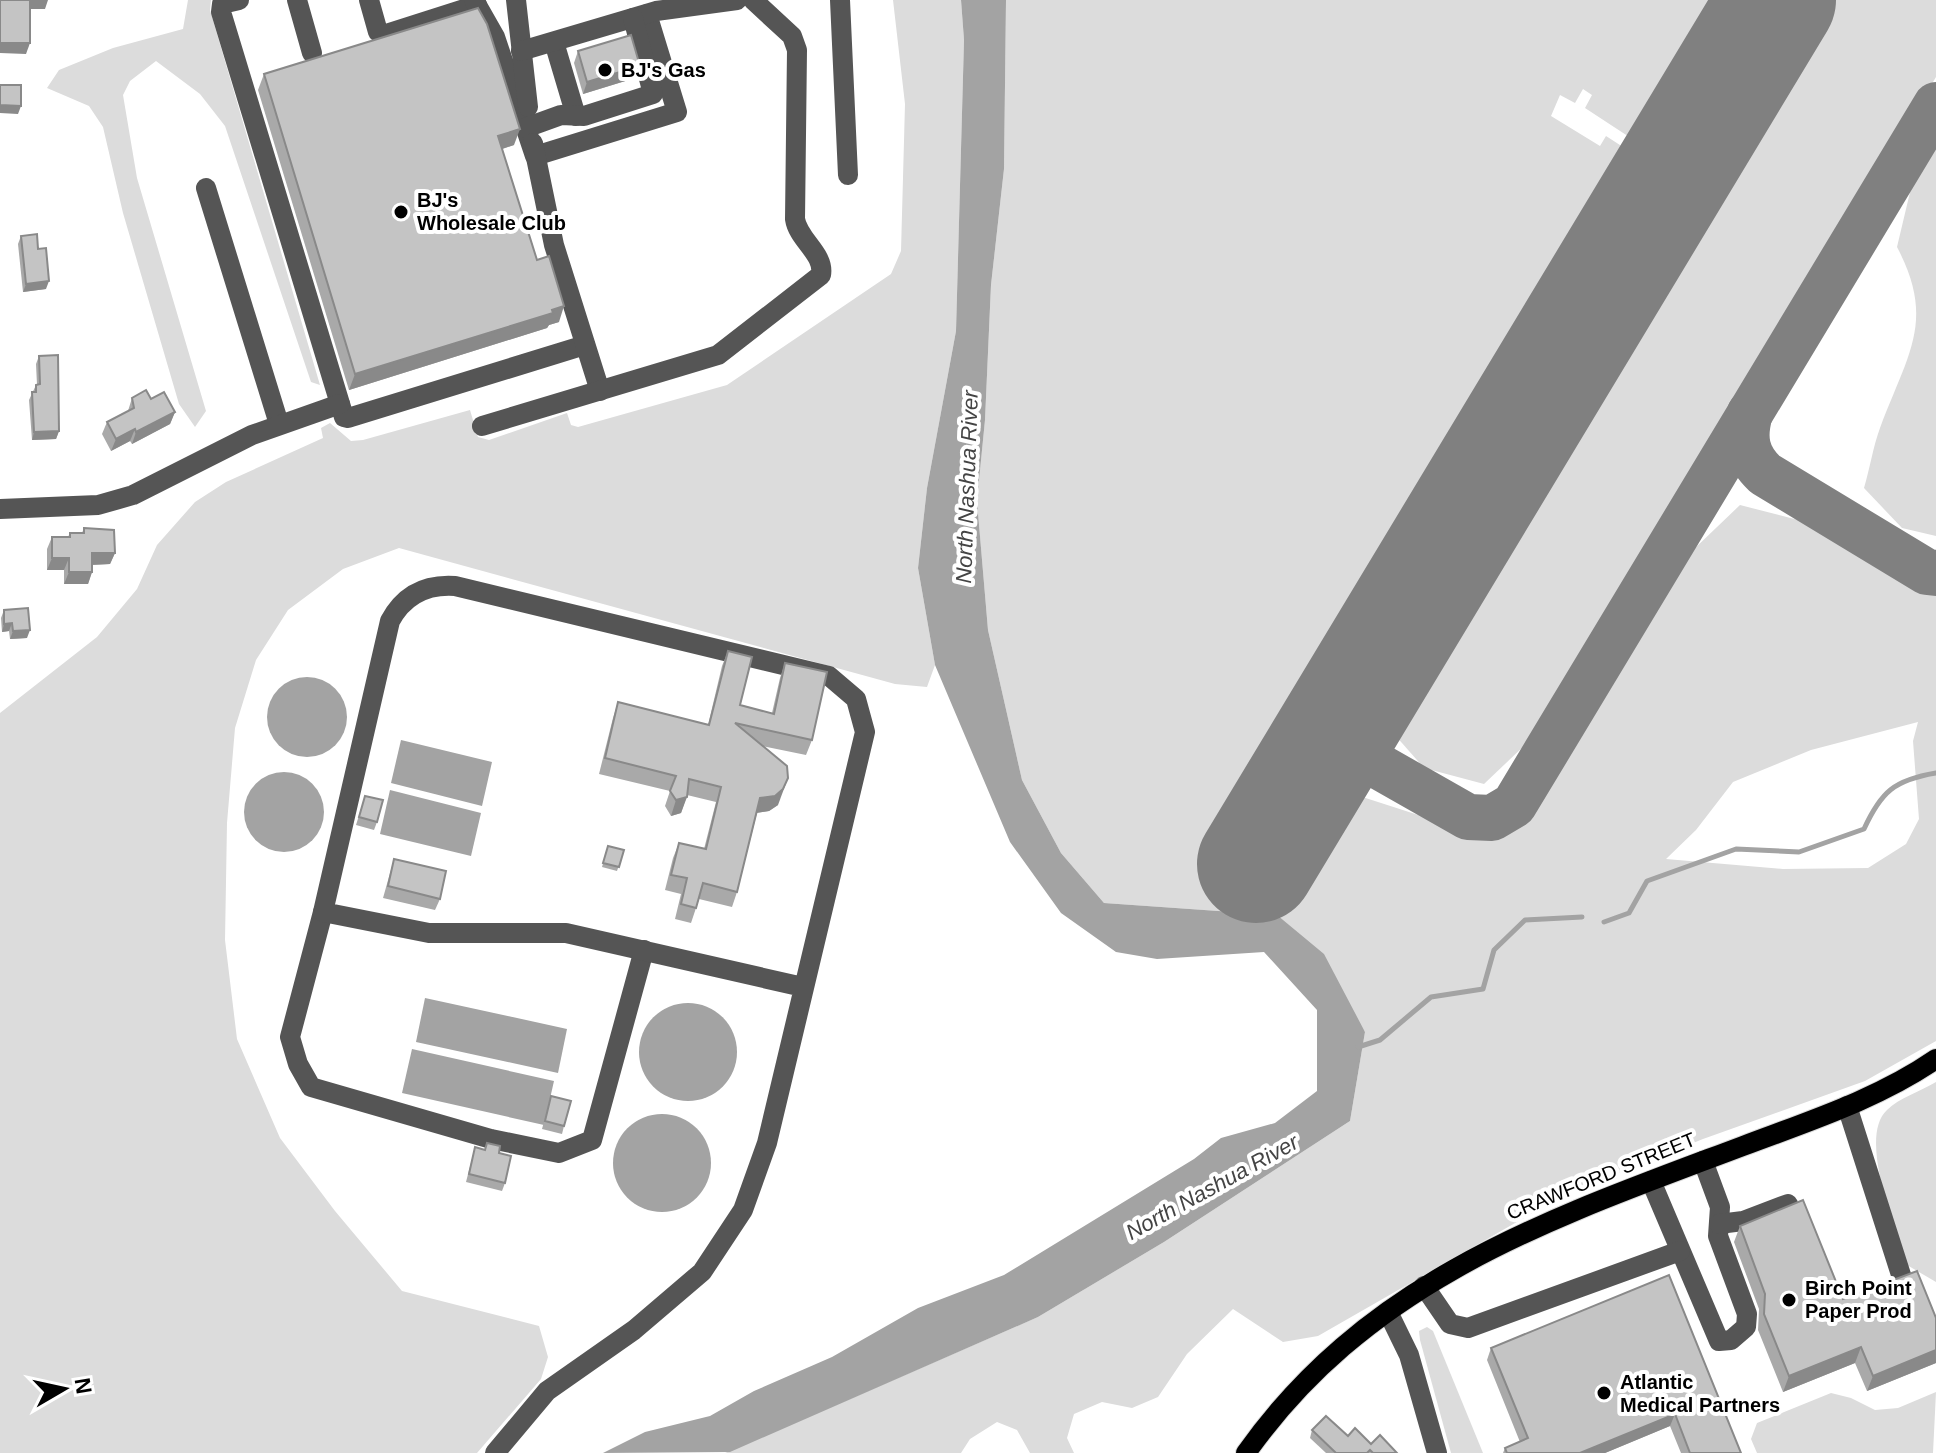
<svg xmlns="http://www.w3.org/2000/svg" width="1936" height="1453" font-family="Arial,sans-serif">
<rect width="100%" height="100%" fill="#fff"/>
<g fill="#dcdcdc" fill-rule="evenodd">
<path d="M188 0H211L210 10 320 385 311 382 225 126 200 94 156 61 130 81 123 95 137 178 206 411 195 427 179 404 123 213 103 127 89 106 47 88 59 70 113 48 183 29Z"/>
<path d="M893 0H961L964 40 956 331 927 488 918 568 935 665 927 687 895 684 399 548 343 569 288 610 256 660 235 728 227 823 225 940 237 1039 280 1138 335 1211 402 1291 539 1326 548 1357 541 1379 477 1453H0V713L97 637 137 589 157 545 195 502 226 482 323 438 321 428 330 423 351 441 363 440 470 410 478 437 489 440 567 413 571 425 578 427 727 385 891 274 901 251 905 104Z"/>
<path d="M1006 0H1731L1643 146 1585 108 1592 95 1583 89 1575 103 1560 95 1551 116 1600 146 1606 136 1637 156 1220 847 1290 887 1347 792 1474 833C1499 835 1518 824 1533 805L1693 550 1740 505 1802 521 1936 592V1041L1865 1081 1703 1139 1564 1195 1318 1336 1283 1342 1233 1309 1187 1354 1158 1397 1132 1408 1102 1402 1074 1414 1067 1438 1074 1453H1030L1017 1430 997 1422 970 1439 961 1453H725L1038 1317 1164 1242 1350 1121 1365 1032 1277 915 1104 903 1061 853 1022 780 988 630 977 501 985 420 991 285 1004 169ZM1918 722 1913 741 1919 819 1906 844 1868 868 1783 869 1666 859 1696 830 1733 782 1811 750Z"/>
<path d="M1824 0H1936V77L1610 618 1526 744 1484 784 1424 768 1387 726Z"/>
<path d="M1936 142V536L1902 528 1864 488C1870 468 1873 447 1880 428 1908 353 1936 321 1897 247L1911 188Z"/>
<path d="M1936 1082V1282L1907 1265C1897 1231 1857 1138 1887 1110 1899 1098 1921 1091 1936 1082Z"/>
<path d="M1427 1327 1433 1331 1483 1453H1451L1420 1340 1419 1331Z"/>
<path d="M1936 1392 1933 1453H1757L1751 1439 1757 1423 1831 1393 1851 1398 1875 1410 1898 1408Z"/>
</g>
<g fill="#a3a3a3">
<path d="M961 0H1006L1004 169 991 285 985 420 977 501 988 630 1022 780 1061 853 1104 903 1277 915 1324 954 1365 1032 1350 1121 1164 1242 1038 1317 730 1452 603 1453 645 1432 710 1416 754 1391 832 1357 918 1308 1004 1275 1194 1159 1221 1138 1275 1123 1317 1091V1010L1264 952 1157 959 1116 952 1061 913 1010 842 935 665 918 568 927 488 956 331 964 40Z"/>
<circle cx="307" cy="717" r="40"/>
<path d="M401 740 492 762 482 806 391 783Z"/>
<circle cx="284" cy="812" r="40"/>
<path d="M390 790 481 813 471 856 380 834Z"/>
<path d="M425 998 567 1029 558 1073 416 1042Z"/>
<circle cx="688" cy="1052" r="49"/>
<path d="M412 1049 554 1081 544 1125 402 1093Z"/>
<circle cx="662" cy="1163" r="49"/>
</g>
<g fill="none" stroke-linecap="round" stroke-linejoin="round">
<g stroke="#a3a3a3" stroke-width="5">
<path d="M1604 922 1629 913 1647 881 1736 849 1799 852 1864 829C1881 792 1894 780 1936 773"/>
<path d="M1358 1047 1380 1040 1431 997 1483 989 1494 950 1525 920 1582 917"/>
</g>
<g stroke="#808080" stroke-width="46">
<path d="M1750 413C1743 438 1746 456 1765 474L1927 572 1936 573"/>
<path d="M1361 692C1352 720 1350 742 1373 763L1468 817 1492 818 1514 805 1936 105"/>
</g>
<path stroke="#808080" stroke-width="118" d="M1256 864 1777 0"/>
<g stroke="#dbdbdb" stroke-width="22">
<path id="major" d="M1246 1453C1370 1278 1552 1218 1743 1146 1809 1121 1878 1099 1936 1059"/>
</g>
<g stroke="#555" stroke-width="20">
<path d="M239 0 222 4 221 12 344 417 348 418 585 345"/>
<path d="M297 0 312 53"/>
<path d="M369 0 378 32 383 35 477 5"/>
<path d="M474 0 495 37 535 156 677 112 647 14"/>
<path d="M516 0 528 107"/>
<path d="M840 0 848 175"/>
<path d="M554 42 576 116"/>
<path d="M521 51 656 11 737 0"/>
<path d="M525 128 561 115 584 116 653 94 633 18"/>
<path d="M533 143 554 245 600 391"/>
<path d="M206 188 279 424"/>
<path d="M482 426 718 355 821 275C825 254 798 240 795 219L797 50 792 36 753 0"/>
<path d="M0 509 98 505 133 495 252 435 340 404"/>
<path d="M323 912 290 1037 298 1064 311 1087 491 1139 559 1153 592 1140 644 950"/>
<path d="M1847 1106 1902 1278"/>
<path d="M1651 1181 1719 1341 1731 1340 1746 1327 1747 1314 1718 1236 1720 1207 1703 1161"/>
<path d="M1719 1224 1743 1221 1788 1204"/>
<path d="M1424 1286 1450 1324 1468 1328 1680 1251"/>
<path d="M1388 1312 1409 1355 1437 1453"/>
<path d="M495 1453 547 1391 634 1330 702 1272 743 1210 767 1143 865 732 856 699 829 676 455 586C426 584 404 595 390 621L323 912 429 933H566L803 987"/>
</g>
<use href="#major" stroke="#000" stroke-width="20"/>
</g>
<g fill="#a9a9a9">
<path d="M578 51 640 66 635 78 583 94 574 63Z"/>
<path d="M264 74 514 145 502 149 537 260 559 322 549 325 547 328 349 390 258 90Z"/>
<path d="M21 236 46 289 23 292 18 244Z"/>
<path d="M39 356 59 431 56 439 32 440 29 400 36 385H37L36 364Z"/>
<path d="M132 398 151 399 175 412 170 424 132 444 130 441 111 451 102 434 107 422 128 411Z"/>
<path d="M84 528 115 553 110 564 92 565V572L88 584H64V570H47V549L52 537H68L70 533H82Z"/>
<path d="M4 610 27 638 10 639 9 631 2 632 1 618Z"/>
<path d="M728 651 740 705 772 713 780 678 785 663 812 740 806 755 762 746 778 805 769 811 757 813 737 892 732 907 699 899 691 923 675 919 681 894 665 890 673 858 679 843 704 849 716 802 687 795 681 813 671 816 665 806 670 791 599 774 613 718 618 702 708 725 722 666Z"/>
<path d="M365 796 377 822 374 830 356 825Z"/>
<path d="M608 846 624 850 617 871 602 867Z"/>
<path d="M394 859 440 899 435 910 383 898Z"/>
<path d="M551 1096 564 1126 562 1134 542 1129Z"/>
<path d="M487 1143 499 1153 505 1183 502 1191 466 1182 475 1147 485 1150Z"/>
<path d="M1740 1226 1843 1299 1936 1318V1363L1867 1391 1855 1363 1783 1392 1758 1330 1759 1309 1734 1242Z"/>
<path d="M1669 1275 1741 1453H1681L1670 1426 1605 1453H1503L1505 1448 1520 1442 1487 1360 1491 1348Z"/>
<path d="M1312 1430 1348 1436 1397 1453H1326L1310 1438Z"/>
</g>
<g fill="#898989">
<path d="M30 0H48L45 9H27Z"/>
<path d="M0 43H30L26 54 0 53Z"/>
<path d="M640 66 635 78 583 94 587 82Z"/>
<path d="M0 105 21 106 18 114 0 113Z"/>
<path d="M520 129 514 145 493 152 498 136Z"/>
<path d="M49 281 46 289 23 292 26 284Z"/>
<path d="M564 306 559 322 549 325 547 328 349 390 355 374Z"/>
<path d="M175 412 170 424 132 444 136 432Z"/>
<path d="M135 429 130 441 111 451 116 439Z"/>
<path d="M59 431 56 439 32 440 34 432Z"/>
<path d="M92 553H115L110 564 88 565Z"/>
<path d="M52 558H69L64 570H47Z"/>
<path d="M69 572H92L88 584H64Z"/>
<path d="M12 623 9 631 2 632 4 624Z"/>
<path d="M30 630 27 638 10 639 13 631Z"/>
<path d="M788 778 778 805 769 811 755 813 760 798Z"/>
<path d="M687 797 681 813 671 816 676 800Z"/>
<path d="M1861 1347 1855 1363 1783 1392 1789 1376Z"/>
<path d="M1936 1350V1363L1867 1391 1873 1376Z"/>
<path d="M1675 1414 1670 1426 1605 1453H1580Z"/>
</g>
<g fill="#c4c4c4" stroke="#898989" stroke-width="2">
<rect x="0" y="0" width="30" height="43"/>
<path d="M478 8 487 24 520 129 498 136 537 260 549 256 564 306 552 310 553 313 355 374 264 74Z"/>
<path d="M631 35 640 66 587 82 578 51Z"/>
<path d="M0 85H21V106L0 105Z"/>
<path d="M37 234 38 249 46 248 49 281 26 284 21 236Z"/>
<path d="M58 355 59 431 34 432 32 392H36V385L40 384 39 356Z"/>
<path d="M146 390 151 399 164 392 175 412 136 432 135 429 116 439 107 422 134 408 132 398Z"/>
<path d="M84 528 114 530 115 553H92V572H69V558H52V537H70V533H84Z"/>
<path d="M28 608 30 630 13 631 12 623 4 624V610Z"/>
<path d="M728 651 752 657 740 705 774 714 785 663 827 672 812 740 735 723 787 766 788 778 783 789 775 796 760 798 737 892 703 883 696 908 681 904 687 878 671 875 679 843 706 849 721 787 689 779 687 797 676 800 670 791 676 776 605 758 618 702 709 725Z"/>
<path d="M365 796 383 800 377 822 359 817Z"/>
<path d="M608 846 624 850 619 867 603 863Z"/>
<path d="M394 859 446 871 440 899 388 886Z"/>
<path d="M551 1096 571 1101 564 1126 545 1121Z"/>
<path d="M487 1143 500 1146 499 1153 511 1156 505 1183 469 1174 475 1147 485 1150Z"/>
<path d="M1803 1200 1843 1299 1917 1271 1936 1318V1350L1873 1376 1861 1347 1789 1376 1764 1314 1765 1294 1740 1226Z"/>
<path d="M1669 1275 1741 1453H1690L1675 1414 1580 1453H1507L1505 1448 1528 1438 1491 1348Z"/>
<path d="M1326 1416 1348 1436 1355 1428 1371 1444 1380 1435 1397 1453H1373L1370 1450 1367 1453H1336L1312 1430Z"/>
</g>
<g fill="#000" stroke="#fff" stroke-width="3">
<circle cx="605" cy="70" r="8"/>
<circle cx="401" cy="212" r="8"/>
<circle cx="1789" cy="1300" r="8"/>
<circle cx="1604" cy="1393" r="8"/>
</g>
<g text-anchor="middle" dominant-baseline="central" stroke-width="8" stroke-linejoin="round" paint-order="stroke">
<g font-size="20" font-weight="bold" fill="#000" stroke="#fff" text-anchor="start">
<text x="621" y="70">BJ's Gas</text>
<text x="417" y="200">BJ's<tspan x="417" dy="23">Wholesale Club</tspan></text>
<text x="1805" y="1288">Birch Point<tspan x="1805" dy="23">Paper Prod</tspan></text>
<text x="1620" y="1382">Atlantic<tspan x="1620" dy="23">Medical Partners</tspan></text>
</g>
<g font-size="20" fill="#000" stroke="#fff">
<text transform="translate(1601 1176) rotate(-22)">CRAWFORD STREET</text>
</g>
<g font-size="22" font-style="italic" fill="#444" stroke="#fff">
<text transform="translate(967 487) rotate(-88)">North Nashua River</text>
<text transform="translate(1212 1187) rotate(-29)">North Nashua River</text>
</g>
</g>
<g transform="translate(64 1389) rotate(81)" stroke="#ffffff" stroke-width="6" paint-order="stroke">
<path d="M0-6L14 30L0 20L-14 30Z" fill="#000000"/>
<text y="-12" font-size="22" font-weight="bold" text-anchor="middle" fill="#000000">N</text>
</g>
</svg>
